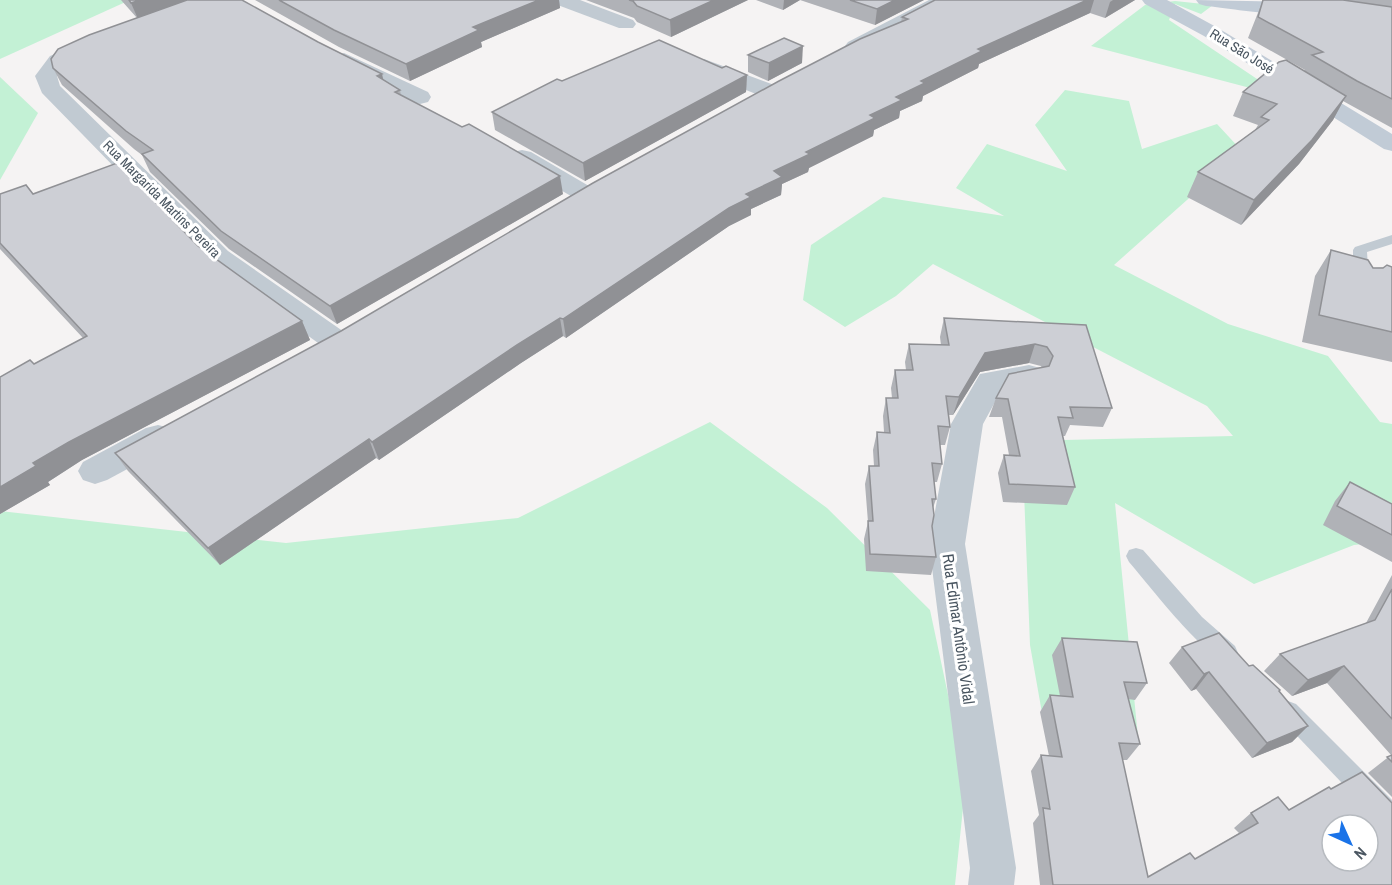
<svg xmlns="http://www.w3.org/2000/svg" width="1392" height="885" font-family="'Archivo Narrow',sans-serif">
<rect width="100%" height="100%" fill="#f5f3f3"/>
<g fill="#c3f1d5">
<path d="M0 0H130L0 59Z"/>
<path d="M1175 1 1213 5 1201 14 1175 4 1169 20 1284 97 1091 46 1145 5Z"/>
<path d="M0 77 38 113 0 180Z"/>
<path d="M1065 90 1129 101 1142 149 1217 124 1242 151 1114 265 1228 324 1328 356 1380 422 1392 424V541L1354 545 1254 584 1115 503 1138 737 1057 798 1030 645 1022 441 1233 436 1207 406 933 264 896 296 845 327 803 300 811 245 883 197 1004 216 956 188 987 144 1067 171 1035 125Z"/>
<path d="M710 422 827 508 930 610 966 779 955 885H0V511L286 543 518 518Z"/>
</g>
<g fill="none" stroke-linecap="round" stroke-linejoin="round">
<g fill="#c1cad2" fill-rule="evenodd">
<path d="M1392 235V244L1367 252 1369 281 1366 284H1356L1353 281V250L1355 247Z"/>
<path d="M1136 548 1143 550 1202 617 1235 646 1238 653 1235 660 1227 663C1201 653 1149 585 1129 562L1126 556 1129 550Z"/>
<path d="M1288 701 1296 704 1392 800V829L1383 826 1280 718 1277 711 1280 704Z"/>
</g>
<g fill="#c1cad2" fill-rule="evenodd">
<path d="M552 0H580L633 20 636 24 633 28H619L555 4Z"/>
<path d="M929 0H954L951 4 862 50 855 52 848 50 845 46 848 42Z"/>
<path d="M92 38 99 40 102 44 99 48 65 64 57 76 60 86 228 251 347 334 351 341 347 348 336 351 325 348 208 263 42 93 35 76 50 56Z"/>
<path d="M344 53 428 92 431 97 428 102 420 104 412 102 337 63 333 59 337 55Z"/>
<path d="M704 59 777 86 780 91 777 96 769 98 761 96 696 70 693 65 696 60Z"/>
<path d="M522 150 531 152 594 189 598 194 594 199 585 202 576 199 513 162 510 157 513 152Z"/>
<path d="M1029 365 1040 368 1044 376 1040 384 1001 391 983 424 965 544 1016 868 1014 885H968L970 868 929 544 951 424 980 374Z"/>
<path d="M158 425 170 428 174 437 170 446 107 480 95 484 83 480 78 471 83 462 146 428Z"/>
</g>
<g fill="#c1cbd6" fill-rule="evenodd">
<path d="M1142 0H1167L1218 28 1392 134V151L1384 149 1204 36 1145 4Z"/>
<path d="M1196 0 1290 2 1320 0C1303 24 1232 8 1206 6L1199 4Z"/>
</g>
</g>
<g fill="#b0b2b7">
<path d="M121 0H242L400 90 401 95 563 194 337 324 229 249 150 172 142 155 134 149 62 85 53 68 137 18Z"/>
<path d="M255 0H559L560 8 481 42 482 47 410 81 339 47Z"/>
<path d="M586 0H748L671 37 637 22 634 18Z"/>
<path d="M756 0H924L875 25 800 0 783 10Z"/>
<path d="M935 0H1135L1105 18 1090 13 979 64 978 68 923 96 922 101 900 111 899 118 874 130 873 136 809 168 808 172 782 184 781 195 751 209V215L729 226 566 338 563 336 521 363 379 460 376 458 220 565 128 471 115 453 341 331 901 22 902 17Z"/>
<path d="M1263 0H1392V128L1343 101 1333 120 1299 164 1241 225 1187 197 1198 172 1255 130 1258 125 1233 116 1243 92 1304 71 1305 70 1248 38Z"/>
<path d="M748 55 802 63 768 81 748 72Z"/>
<path d="M722 68 747 75 746 92 585 181 495 130 492 112 562 81Z"/>
<path d="M0 194H33L198 246 302 321 310 340 82 460 48 482 50 485 0 514V377L34 364 83 338 0 249Z"/>
<path d="M1331 250 1373 268 1392 267V362L1302 342 1315 276Z"/>
<path d="M944 318 1086 325 1112 408 1103 427 1070 425 1065 436H1063L1075 487 1067 505 1003 502 998 473 1004 455H1009L1002 417H989L996 398 1042 368 1041 366 1029 363 980 372 953 415H949L950 427 945 445H940L942 464 937 482H934L936 499 933 508 932 526 936 557 931 575 866 571 864 539 868 522 865 484 869 466H874L873 450 877 432H884L883 416 886 398H892L891 388 895 370H906L905 362 909 344 941 345 940 337Z"/>
<path d="M1350 482 1392 504V562L1323 525 1335 501Z"/>
<path d="M1392 575V797L1368 773 1391 755 1327 683 1292 696 1264 671 1280 654 1366 623Z"/>
<path d="M1062 638 1147 683 1135 700 1128 699 1140 744 1127 760H1122L1148 877 1195 859 1239 833 1234 828 1251 813 1289 810 1331 789 1392 885H1040L1033 823 1039 815 1031 771 1041 755 1049 756 1040 712 1050 695 1060 696 1052 655Z"/>
<path d="M1182 647 1249 666 1280 690 1279 692 1308 726 1292 742 1252 758 1196 689 1191 691 1169 663Z"/>
</g>
<g fill="#909195">
<path d="M140 0H192L138 19 131 3Z"/>
<path d="M539 0H559L560 8 481 42 482 47 410 81 406 64 473 27Z"/>
<path d="M714 0H748L671 37 670 20Z"/>
<path d="M784 0H800L783 10Z"/>
<path d="M895 0H924L875 25 877 9Z"/>
<path d="M1087 0H1094L1090 13 979 64 978 68 923 96 922 101 900 111 899 118 874 130 873 136 809 168 808 172 782 184 781 195 751 209V215L729 226 566 338 563 319 746 194 774 171 870 115 921 81 978 49Z"/>
<path d="M1113 0H1135L1105 18 1110 2Z"/>
<path d="M803 46 802 63 768 81 769 63Z"/>
<path d="M382 74 386 91 377 76Z"/>
<path d="M747 75 746 92 585 181 583 163Z"/>
<path d="M1346 96 1333 120 1299 164 1241 225 1254 200Z"/>
<path d="M560 176 563 194 337 324 330 306Z"/>
<path d="M560 318 563 336 521 363 379 460 372 442 517 345Z"/>
<path d="M302 321 310 340 82 460 48 482 50 485 0 514V487L33 463 69 442Z"/>
<path d="M1035 344 1029 363 980 372 953 415 959 397 985 353Z"/>
<path d="M369 439 376 458 220 565 208 548Z"/>
<path d="M1344 666 1327 683 1292 696 1308 680Z"/>
<path d="M1209 672 1196 689 1191 691 1204 674Z"/>
<path d="M1308 726 1292 742 1252 758 1267 743Z"/>
</g>
<g fill="#cdcfd5" stroke="#909195" stroke-width="1.5" fill-rule="evenodd">
<path d="M129 0H140L131 3Z"/>
<path d="M187 0H242L318 42 382 74 377 76 400 90 395 92 462 127 469 124 560 176 330 306 221 231 142 154 153 150 126 131 53 68 51 59 58 49 89 35Z"/>
<path d="M279 0H539L473 27 479 30 406 64 334 30Z"/>
<path d="M629 0H714L670 20 637 6 633 1Z"/>
<path d="M850 0H895L877 9Z"/>
<path d="M935 0H1087L978 49 982 51 921 81 925 83 896 97 902 100 870 115 875 118 806 152 810 154 774 171 782 177 746 194 751 197 729 208 563 319 560 318 517 345 372 442 369 439 208 548 115 453 341 331 593 183 779 81 860 39 908 19 902 17Z"/>
<path d="M1263 0H1343L1392 7V99L1357 81 1312 55 1323 52 1258 17Z"/>
<path d="M784 38 803 46 769 63 748 55Z"/>
<path d="M659 40 722 68 726 66 747 75 583 163 492 112 557 79 562 81Z"/>
<path d="M1286 60 1346 96 1312 140 1254 200 1198 172 1269 120 1261 117 1277 104 1243 92 1279 62Z"/>
<path d="M117 163 198 246 302 321 69 442 33 463 36 466 0 487V377L30 360 34 364 87 336 0 243V194L26 185 33 194Z"/>
<path d="M1331 250 1368 260 1373 268H1383L1387 265 1392 267V332L1319 315Z"/>
<path d="M944 318 1086 325 1112 408 1070 407 1073 418 1058 417 1075 487 1009 484 1004 455 1020 456 1008 399 996 398 1009 374 1049 366 1053 356 1047 347 1035 344 985 353 959 397 946 396 950 427 938 426 942 464 932 463 936 499H932L934 515 932 526 936 557 870 554 868 521H873L869 466H879L877 432 890 433 886 398H898L895 370H913L909 344 949 345Z"/>
<path d="M1350 482 1392 504V535L1337 506Z"/>
<path d="M1392 589V719L1344 666 1308 680 1280 654 1375 620Z"/>
<path d="M1219 633 1249 666 1253 665 1280 690 1279 691 1308 726 1267 743 1209 672 1204 674 1182 647Z"/>
<path d="M1062 638 1137 642 1147 683 1124 682 1140 744 1119 743 1148 877 1190 853 1195 859 1258 823 1251 813 1278 797 1289 810 1329 787 1331 789 1362 772 1392 803V885H1053L1043 808 1050 809 1041 755 1062 757 1050 695 1073 697ZM1332 825H1368V861H1332Z"/>
<path d="M1392 755V762L1387 757Z"/>
</g>
<g text-anchor="middle" dominant-baseline="central" stroke-width="6" stroke-linejoin="round" paint-order="stroke">
<g font-size="14" fill="#4a5661" stroke="#fff">
<text transform="translate(1242 51) rotate(32)">Rua São José</text>
<text transform="translate(162 199) rotate(45)">Rua Margarida Martins Pereira</text>
</g>
<g font-size="16" fill="#4a5661" stroke="#fff">
<text transform="translate(959 629) rotate(82)">Rua Edimar Antônio Vidal</text>
</g>
</g>
<g transform="translate(1350 843) rotate(135)"><circle r="28" fill="#ffffff" stroke="#b7bbc0" stroke-width="1.5"/>
<path d="M0-4.5L10 22L0 15L-10 22Z" fill="#1a73e8"/>
<text y="-9" font-size="16" font-weight="bold" text-anchor="middle" fill="#4a5661">N</text>
</g>
</svg>
